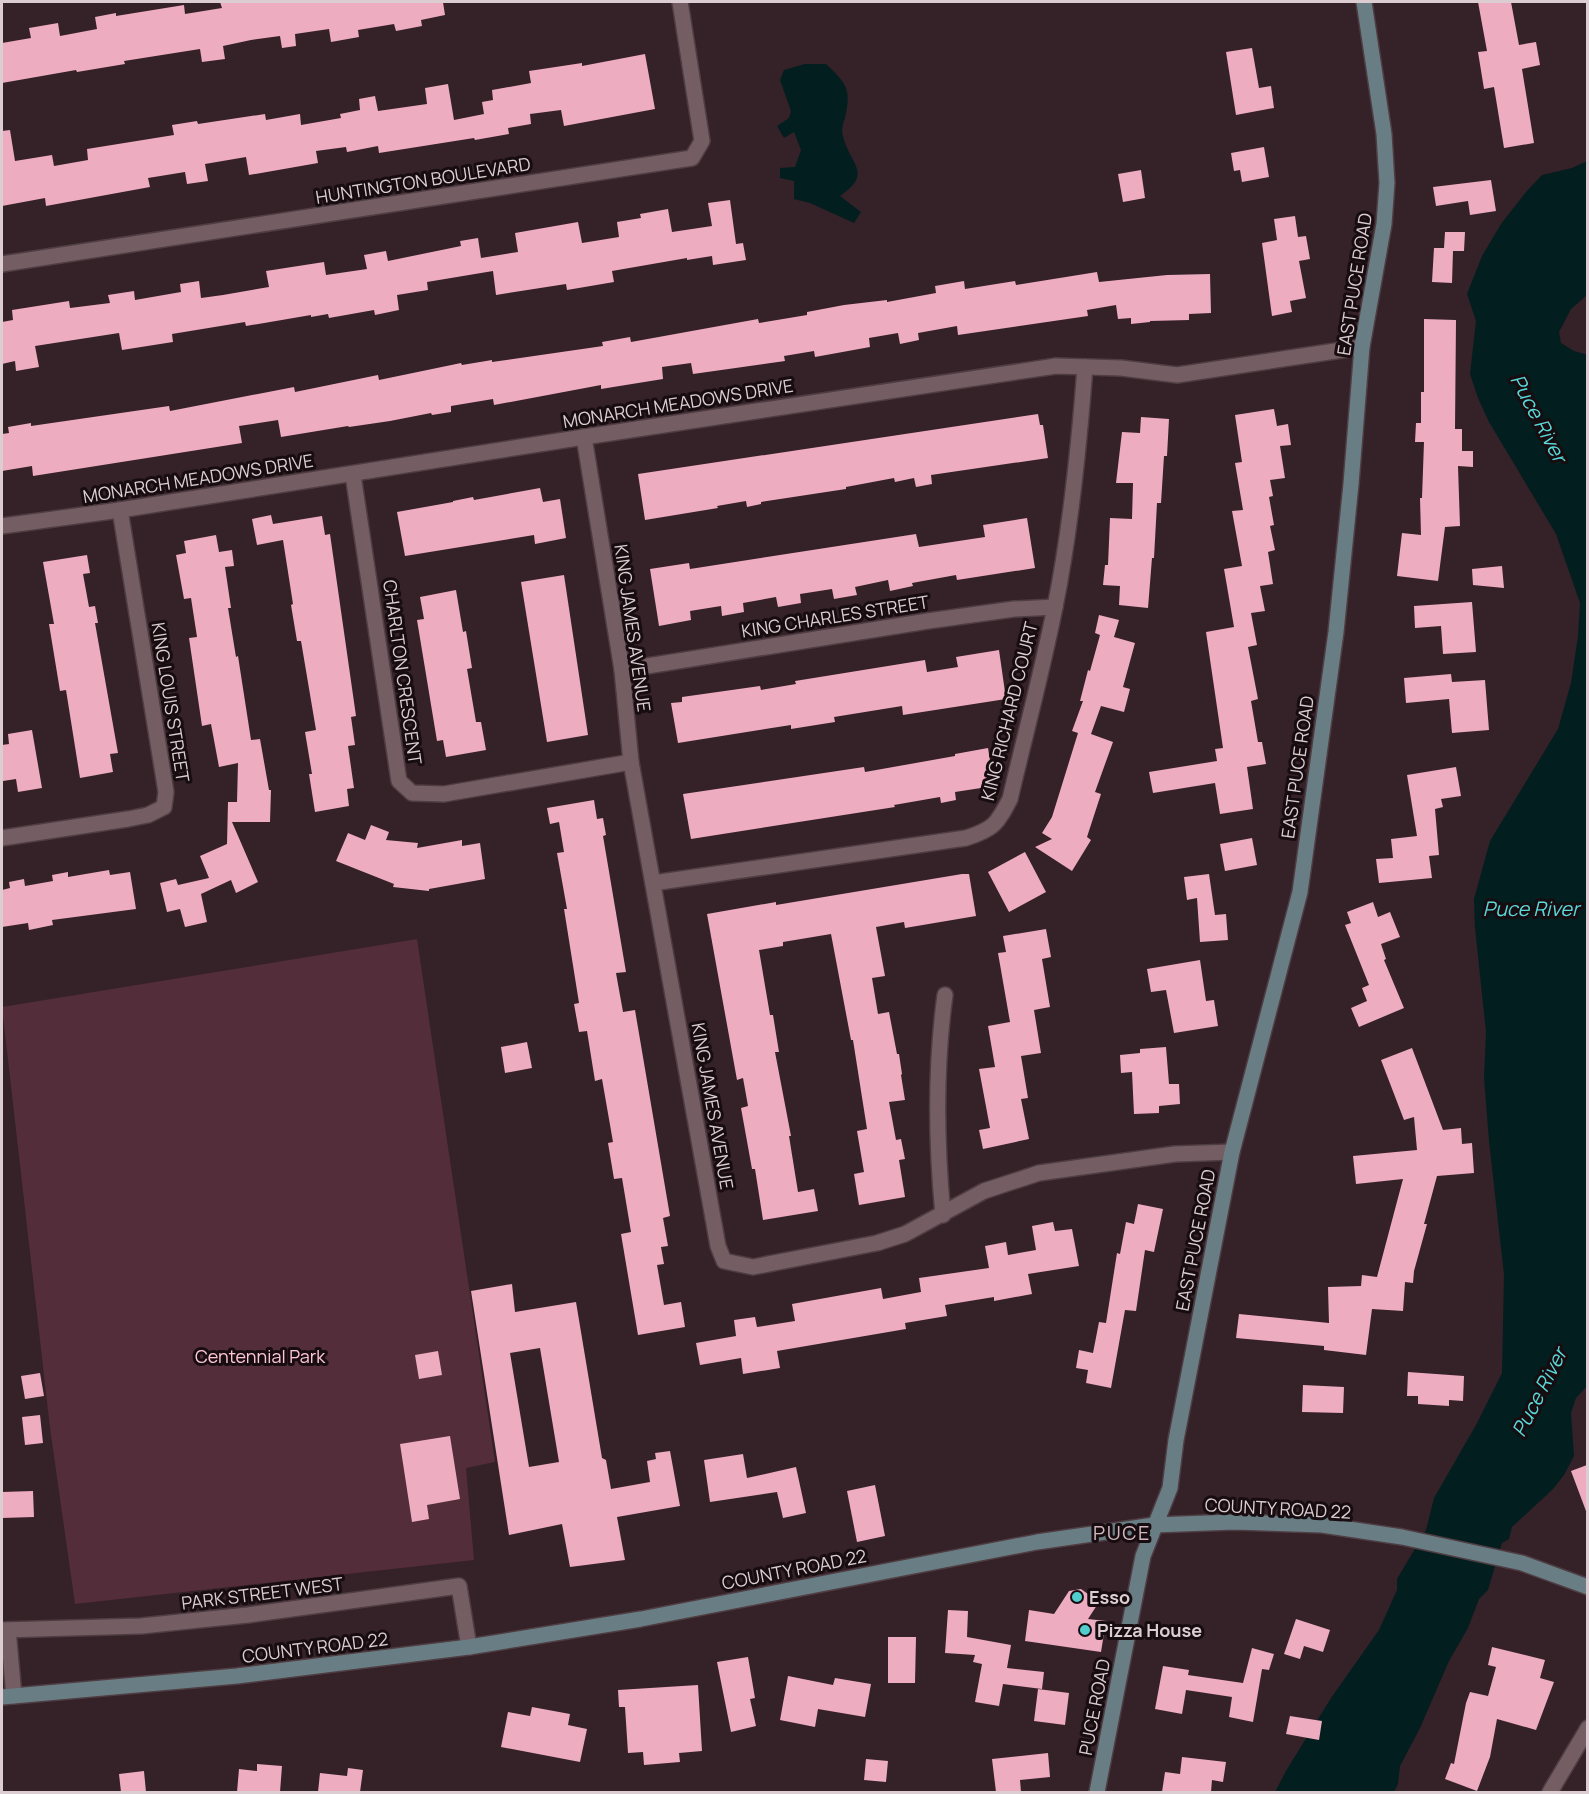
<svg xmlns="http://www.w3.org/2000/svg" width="1589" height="1794" font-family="Manrope,sans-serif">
<rect width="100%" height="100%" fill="#352128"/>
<path fill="#532d3a" d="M417 939 495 1462 466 1468 474 1560 75 1604 50 1428 2 1007Z"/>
<g fill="#031e1e">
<path d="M805 64H826C846 83 852 89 845 118 843 123 841 130 843 136 850 165 874 173 840 196L861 212 854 223 810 203 794 199V181L780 178V168L795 167 801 150 794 132 784 138 777 126 789 118 791 111 780 80 784 70Z"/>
<path d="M1587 161V295L1571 309 1559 332 1561 343 1574 351 1588 355V1385L1576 1398 1571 1413 1574 1456 1564 1475 1553 1489 1512 1527 1509 1539 1502 1543 1488 1590 1479 1599 1468 1628 1449 1661 1420 1728 1400 1766 1398 1784 1394 1792H1275L1286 1771 1331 1698 1379 1630 1397 1590V1579L1426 1530 1434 1498 1476 1425 1502 1373 1504 1275 1489 1141 1484 1078 1486 1032 1475 928 1474 899 1490 841 1558 729 1571 683 1578 636 1580 603 1556 534 1489 422 1478 398 1470 374 1476 321 1467 294 1482 256 1501 224 1526 192 1542 175 1572 168Z"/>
</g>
<g fill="#eeacc1" fill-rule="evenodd">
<path d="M220 2H443L445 15 421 20 422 26 396 31 394 24 358 30 359 37 331 42 329 29 295 34 296 46 282 48 280 36 251 40 223 46 225 59 202 62 200 49 124 61 125 64 77 72 76 70 2 83V43L31 38 29 28 58 23 60 36 97 29 95 17 116 13V16L184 5 185 14 222 8Z"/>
<path d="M1478 2H1511L1519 45 1536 42 1540 65 1522 69 1534 143 1504 148 1494 87 1484 89 1478 52 1487 51Z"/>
<path d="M1252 48 1259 88 1271 86 1274 108 1236 115 1226 52Z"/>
<path d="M645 54 655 109 564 126 561 110 530 114 531 124 508 128 509 134 475 140 474 138 379 153 378 146 347 152 346 147 316 151 318 163 249 175 246 157 205 164 208 181 187 184 185 172 148 178 150 187 46 206 45 198 2 206V131L10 130 15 161 52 155 54 166 88 160 87 149 174 135 172 125 197 121 198 124 265 114 266 120 300 114 301 125 341 118 340 114 360 110 359 99 375 96 378 111 427 104 425 88 448 84 454 120 484 114 482 102 493 100 492 90 531 83 529 71 582 63V66Z"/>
<path d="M1264 147 1269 177 1242 182 1240 170 1234 171 1231 153Z"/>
<path d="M1141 170 1145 198 1123 202 1118 174Z"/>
<path d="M1491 180 1496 211 1470 215 1468 201 1436 206 1433 187Z"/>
<path d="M730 200 736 244 743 243 746 260 713 265 712 256 687 260V258L612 271 614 282 567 290 566 284 496 295 493 271 427 282 428 290 397 295 399 310 375 315 374 310 329 318 328 314 311 317V315L246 326 245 322 172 334 173 342 122 350 119 333 35 346 39 367 16 371 15 361 2 364V322L13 320 12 310 69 301 70 308 110 303 108 295 134 291 135 300 181 292 180 284 199 281 201 298 223 295 269 287 266 271 324 262 326 275 367 269 364 255 386 251 388 261 461 246 460 241 478 238 481 258 518 252 515 233 578 222 582 243 619 237 617 222 641 218 640 214 668 209 672 232 712 226 708 203Z"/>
<path d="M1295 216 1298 237 1306 236 1310 259 1299 261 1306 298 1290 301 1292 312 1272 316 1262 243 1277 240 1274 219Z"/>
<path d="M1445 232H1465L1464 251H1453L1452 283 1432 282 1434 248H1444Z"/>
<path d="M1097 272 1099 282 1167 275 1210 274 1211 313 1189 314V320L1150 321V322L1131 324V318L1118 319 1116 305 1087 310 1088 316 958 335 957 326 918 333 919 340 900 344 898 333 869 338 870 347 815 357 814 351 784 356 785 361 693 374 691 363 662 367 663 379 601 389V385L494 405 493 399 451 406V412L432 415 431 413 390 421 349 427 348 426 281 437 278 420 239 426 242 443 33 476 32 466 2 471V434L9 433 8 427 31 423V426L169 406 170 411 294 387 295 392 378 375 379 380 461 363 462 365 492 360V362L603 346 602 342 630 337 631 342 758 319 759 323 807 315V312L844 305 887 300V302L936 293 935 286 964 281 965 289 1015 281 1016 285Z"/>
<path d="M1424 319 1456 320 1455 429H1462V451H1473V467L1458 466 1460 526 1445 527 1438 581 1397 576 1402 533 1421 535 1420 498H1422L1424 442H1415L1416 423H1421V392H1424Z"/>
<path d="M1274 409 1277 426 1288 424 1291 445 1280 446 1285 478 1270 480 1273 496 1269 497 1274 525 1270 526 1275 550 1268 552 1273 584 1260 586 1265 611 1251 613 1257 645 1248 647 1258 699 1251 701 1258 742H1262L1266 764 1247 767 1253 809 1220 814 1215 783 1153 793 1149 772 1217 761 1215 749 1223 748 1206 632 1234 627 1224 569 1242 566 1232 511 1243 510 1235 463 1242 462 1235 415Z"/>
<path d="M1038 414 1040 425H1043L1048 458 931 475 932 484 916 487 914 478 895 482 894 478 846 487V489L761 502V504L747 507 746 501 717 506 718 508 645 520 638 474Z"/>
<path d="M1141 417 1169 419 1167 456H1164L1161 503H1157L1154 558H1152L1148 608 1119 605 1120 586 1103 585 1105 565H1108L1110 518 1132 519 1133 483H1116L1122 432 1140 433Z"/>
<path d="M540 488 543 502 560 499 566 538 535 544 534 535 405 556 397 512 453 502V501L473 497 474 500Z"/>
<path d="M271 515 273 524 322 516 325 535 330 534 356 716 351 717 355 745 348 746 354 788 347 789 349 806 315 812 309 774H312L305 732 316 730 301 641H297L291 605 293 604 283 540 257 545 252 519Z"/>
<path d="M1027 518 1035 568 957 580 956 575 912 583 913 586 890 591 888 580 855 587 857 595 834 599 832 589 800 594 801 603 778 607 776 597 743 603 744 612 722 616 721 606 690 611 691 620 659 626 650 569 689 563 690 569 916 534 919 547 985 537 983 525Z"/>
<path d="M216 535 219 552 232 550 234 566 225 567 231 608H228L236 657 238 656 251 740 260 739 269 790H271L270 822H232L258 882 236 893 231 880 201 894 207 922 185 927 180 909 167 912 160 883 176 879 178 885 209 878 200 856 227 844 228 802H237L238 763 219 767 211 724 202 726 189 638 197 637 191 598 184 599 176 555 186 553 184 541Z"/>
<path d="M87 555 90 573 83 574 89 607 95 606 98 623H95L118 753 110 754 113 772 80 778 66 690 60 691 49 624H54L43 562Z"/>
<path d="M1502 566 1504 588 1473 585 1472 569Z"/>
<path d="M564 575 588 735 547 742 521 582Z"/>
<path d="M456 590 463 632 466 631 472 668 467 669 476 722H481L486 750 446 757 443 740 437 741 417 620 424 619 420 597Z"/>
<path d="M1472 602 1476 652 1443 654 1441 626 1415 628 1414 606Z"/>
<path d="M1099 615 1119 620 1114 637 1135 643 1123 687 1130 689 1124 712 1101 706 1091 734 1113 742 1095 792 1101 794 1087 837 1091 840 1072 871 1035 847 1052 839 1042 833 1052 817 1078 733 1072 731 1083 701H1080L1088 670 1090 671 1100 635 1095 633Z"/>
<path d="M999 650 1006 699 903 715 902 706 834 717 835 722 791 729V725L678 743 671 703 682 702V697L760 686 761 690 796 684 795 681 925 660 927 672 958 667 956 657Z"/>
<path d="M1451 674 1452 682 1485 680 1489 730 1452 733 1449 699 1406 703 1404 678Z"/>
<path d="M32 730 42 788 18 792 16 779 3 781 2 745 9 744 8 734Z"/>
<path d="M988 748 994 786 955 792 956 800 941 803 940 797 894 805 895 807 691 839 683 794 864 767 865 772 955 756V754Z"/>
<path d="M1456 767 1461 796 1441 799 1443 807 1435 809 1439 855 1429 856 1432 878 1379 883 1376 859 1393 858 1391 839 1417 836 1407 775Z"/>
<path d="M594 800 597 819 603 818 606 835 603 836 626 972 616 973 623 1012 635 1010 670 1216 663 1218 668 1246 661 1247 664 1264 657 1265 664 1305 681 1302 685 1327 638 1335 621 1234 631 1232 622 1178 614 1179 608 1143 613 1142 602 1079 595 1081 587 1031 579 1032 574 1004 579 1003 564 909H567L557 853 564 852 559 822 550 824 547 808Z"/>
<path d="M371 825 389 832 386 840 418 843 417 848 462 840V846L480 843 485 879 429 889V891L393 887 394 884 336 861 348 833 365 840Z"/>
<path d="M1252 838 1257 865 1225 871 1220 844Z"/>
<path d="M1025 852 1046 892 1009 912 988 872Z"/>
<path d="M109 870 110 875 130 872 136 909 52 920 53 925 29 930 28 923 2 927V890L10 888 9 882 24 879 25 886 53 881 52 875 68 872V877Z"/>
<path d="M962 874H969L976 916 905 928 904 922 876 927 885 976 872 978 878 1014 889 1012 897 1054H899L902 1074 901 1075 905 1100 889 1102 896 1140 901 1139 905 1159 899 1160 905 1197 859 1205 854 1174 864 1172 857 1131 867 1129 853 1040H851L831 934 783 942V946L759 950 770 1015H773L779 1052H775L791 1136H789L798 1192 814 1189 818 1211 763 1220 755 1169H752L741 1108 748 1106 743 1078 737 1080 707 914 776 902V905Z"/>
<path d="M1209 874 1215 915 1226 914 1228 940 1200 942 1197 898 1187 900 1184 877Z"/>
<path d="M1373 902 1378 917 1390 912 1400 937 1381 944 1386 959 1384 960 1404 1008 1359 1027 1351 1008 1367 1001 1362 988 1369 985 1345 925 1351 923 1347 912Z"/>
<path d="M1046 929 1051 957 1042 959 1050 1007 1034 1010 1041 1053 1021 1056 1028 1098 1021 1099 1029 1139 983 1149 979 1130 990 1128 979 1069 995 1067 988 1026 1010 1022 998 953 1006 952 1003 936Z"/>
<path d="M1200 960 1206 1001 1214 1000 1218 1026 1174 1033 1166 990 1151 992 1147 969Z"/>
<path d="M527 1042 532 1068 505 1073 501 1047Z"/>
<path d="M1166 1047 1169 1084H1179L1180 1104 1159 1106V1113L1134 1114 1132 1072 1121 1073 1120 1055 1140 1053V1049Z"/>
<path d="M1412 1048 1443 1130 1461 1128 1462 1144 1472 1143 1474 1173 1437 1176 1424 1224H1427L1414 1271 1413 1283 1405 1282 1403 1311 1372 1309 1366 1355 1324 1350V1346L1236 1338 1239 1314 1329 1323 1328 1287 1361 1286 1362 1275 1377 1277 1403 1179 1356 1184 1353 1156 1417 1150 1414 1117 1404 1120 1381 1060Z"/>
<path d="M1138 1204 1163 1209 1154 1252 1145 1250 1136 1311 1125 1310 1111 1388 1086 1383 1088 1370 1076 1368 1079 1350 1093 1353 1099 1322 1106 1323 1117 1253 1120 1254 1126 1222 1134 1224Z"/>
<path d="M1053 1222 1055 1231 1072 1229 1079 1266 1028 1274 1032 1294 994 1301V1297L945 1305 947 1316 905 1323 906 1329 777 1351 780 1368 743 1374 741 1358 700 1365 696 1343 736 1336 734 1320 755 1317 757 1327 795 1321 792 1304 881 1288 883 1299 921 1292 919 1278 989 1268 985 1246 1006 1242 1008 1255 1036 1250 1032 1226Z"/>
<path d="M512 1284 515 1312 576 1302 602 1458 606 1460 611 1489 650 1482 647 1461 656 1459 655 1453 670 1451 680 1506 617 1517 625 1560 570 1567 562 1524 509 1535 471 1291ZM540 1348 559 1462 529 1467 510 1353Z"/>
<path d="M438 1351 442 1375 419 1379 415 1355Z"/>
<path d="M1408 1372 1464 1376 1463 1401 1449 1400V1406L1418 1404V1396H1407Z"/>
<path d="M40 1373 44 1396 25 1399 21 1376Z"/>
<path d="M1303 1385 1344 1387 1343 1413 1302 1412Z"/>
<path d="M40 1415 43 1443 25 1445 22 1417Z"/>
<path d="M450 1436 460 1499 427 1505 429 1519 412 1522 400 1444Z"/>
<path d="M743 1454 747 1478 796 1467 806 1513 783 1518 777 1492 710 1502 704 1460Z"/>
<path d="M1587 1465V1510L1586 1511 1571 1471Z"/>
<path d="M875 1485 885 1536 857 1542 847 1491Z"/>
<path d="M33 1491 34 1517 2 1518V1492Z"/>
<path d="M1081 1589 1099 1602 1088 1619 1106 1621 1101 1652 1025 1641 1029 1610 1054 1614 1069 1591Z"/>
<path d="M948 1610 968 1611 967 1637 1011 1645 1007 1668 1044 1672 1042 1689 1003 1684 999 1706 975 1702 982 1664 973 1662 975 1655 945 1653Z"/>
<path d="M1296 1619 1330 1630 1323 1652 1304 1646 1300 1659 1284 1654Z"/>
<path d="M888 1637H916L915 1683H888Z"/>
<path d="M1492 1647 1545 1660 1540 1678 1554 1682 1536 1730 1497 1719 1490 1757 1477 1791 1445 1779 1451 1763 1454 1764 1466 1703 1470 1692 1488 1696 1496 1667 1488 1665Z"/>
<path d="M1252 1648 1274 1654 1269 1670 1262 1669 1253 1722 1229 1717 1232 1697 1186 1690 1182 1714 1155 1709 1163 1666 1189 1670 1188 1675 1243 1683Z"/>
<path d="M748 1657 755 1698 750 1699 756 1726 731 1732 717 1662Z"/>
<path d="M788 1676 833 1685 835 1678 871 1684 865 1717 818 1709 815 1727 780 1720Z"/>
<path d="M698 1685 702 1751 679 1753 680 1762 644 1765 643 1752 628 1753 625 1707H619L618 1690Z"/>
<path d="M1038 1689 1069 1693 1065 1725 1034 1721Z"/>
<path d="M532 1707 570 1714 568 1725 587 1729 580 1762 501 1747 508 1712 530 1716Z"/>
<path d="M1290 1716 1322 1721 1319 1740 1286 1734Z"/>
<path d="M1048 1753 1050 1777 1020 1780 1021 1792H996L992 1759Z"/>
<path d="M1182 1757 1226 1762 1223 1782 1212 1780 1211 1792H1162L1165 1772 1180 1774Z"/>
<path d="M866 1759 888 1761 886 1782 864 1780Z"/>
<path d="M257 1764 282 1766 280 1792H237L239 1769 257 1771Z"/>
<path d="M348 1768 363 1770 360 1792H318L320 1773 347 1776Z"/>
<path d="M144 1771 146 1792H121L119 1774Z"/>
</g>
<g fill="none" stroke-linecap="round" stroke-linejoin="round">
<g stroke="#4e3d42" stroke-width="18">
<g id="street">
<path d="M2 264 692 158 702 141 680 2"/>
<path d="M584 437 622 670 631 762 718 1246 724 1261 753 1267 877 1243 905 1234 984 1191 1039 1173 1175 1154 1232 1152"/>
<path d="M353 475 399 781 412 793 444 794 631 762"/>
<path d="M2 526 120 510 584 437 1056 366 1121 368 1177 375 1362 347"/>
<path d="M622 670 928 621 1014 609 1055 607"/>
<path d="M2 838 128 819 148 815 164 807 166 792 120 510"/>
<path d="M653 883 966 838C994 829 997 824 1010 799 1025 735 1042 672 1055 607 1071 528 1079 447 1085 367"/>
<path d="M943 1215C936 1142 935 1068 945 995"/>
<path d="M2 1630 141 1626 248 1615 459 1586 469 1647"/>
<path d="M8 1630 14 1696"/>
<path d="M1550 1792 1588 1728"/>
</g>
</g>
<g stroke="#4e3d42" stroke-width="18">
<g id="secondary">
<path d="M2 1697 237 1676 469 1647 641 1619 1037 1542 1154 1525 1234 1522 1322 1525 1402 1537 1522 1563 1588 1587"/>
<path d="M1097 1792 1143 1556 1170 1488 1176 1440 1232 1152 1300 892 1336 632 1351 484 1362 347 1384 224 1387 183 1384 134 1364 2"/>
</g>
</g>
<use href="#street" stroke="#755d64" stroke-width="15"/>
<use href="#secondary" stroke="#697e84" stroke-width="15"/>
</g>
<g fill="#52cdce" stroke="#170d10" stroke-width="2">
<circle cx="1077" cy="1597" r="6"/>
<circle cx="1085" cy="1630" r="6"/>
</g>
<g text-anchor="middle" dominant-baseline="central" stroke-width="6" stroke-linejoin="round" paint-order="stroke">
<g font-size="18" fill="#dbcdd1" stroke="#170d10">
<text transform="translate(423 180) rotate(-9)">HUNTINGTON BOULEVARD</text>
<text transform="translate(1354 284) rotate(-81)">EAST PUCE ROAD</text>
<text transform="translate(678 403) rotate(-9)">MONARCH MEADOWS DRIVE</text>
<text transform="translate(198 478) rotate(-9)">MONARCH MEADOWS DRIVE</text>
<text transform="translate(835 616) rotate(-9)">KING CHARLES STREET</text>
<text transform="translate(633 628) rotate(82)">KING JAMES AVENUE</text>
<text transform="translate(403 672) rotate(82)">CHARLTON CRESCENT</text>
<text transform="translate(171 702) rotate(81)">KING LOUIS STREET</text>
<text transform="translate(1009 711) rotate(-76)">KING RICHARD COURT</text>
<text transform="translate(1297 767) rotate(-82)">EAST PUCE ROAD</text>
<text transform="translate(713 1106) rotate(80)">KING JAMES AVENUE</text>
<text transform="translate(1195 1240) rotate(-79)">EAST PUCE ROAD</text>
<text transform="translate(1278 1508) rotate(3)">COUNTY ROAD 22</text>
<text transform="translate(794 1569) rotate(-11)">COUNTY ROAD 22</text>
<text transform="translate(262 1593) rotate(-7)">PARK STREET WEST</text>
<text transform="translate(315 1647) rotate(-7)">COUNTY ROAD 22</text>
<text transform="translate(1094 1707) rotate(-79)">PUCE ROAD</text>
</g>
<g font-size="18" fill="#fdc6d7" stroke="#170d10">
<text x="260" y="1356">Centennial Park</text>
</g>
<g font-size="18" font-weight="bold" fill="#dbcdd1" stroke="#170d10" text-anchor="start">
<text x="1089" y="1597">Esso</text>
<text x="1097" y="1630">Pizza House</text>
</g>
<g font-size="20" font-style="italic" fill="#59d9da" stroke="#170d10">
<text transform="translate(1539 418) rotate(62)">Puce River</text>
<text x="1531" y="908">Puce River</text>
<text transform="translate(1539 1392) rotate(-63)">Puce River</text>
</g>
<g font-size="20" letter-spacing="1.5" fill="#d2b7bf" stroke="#170d10">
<text x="1122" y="1532">PUCE</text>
</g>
</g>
<rect width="1589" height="1794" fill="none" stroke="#dbcdd1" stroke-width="6"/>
</svg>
